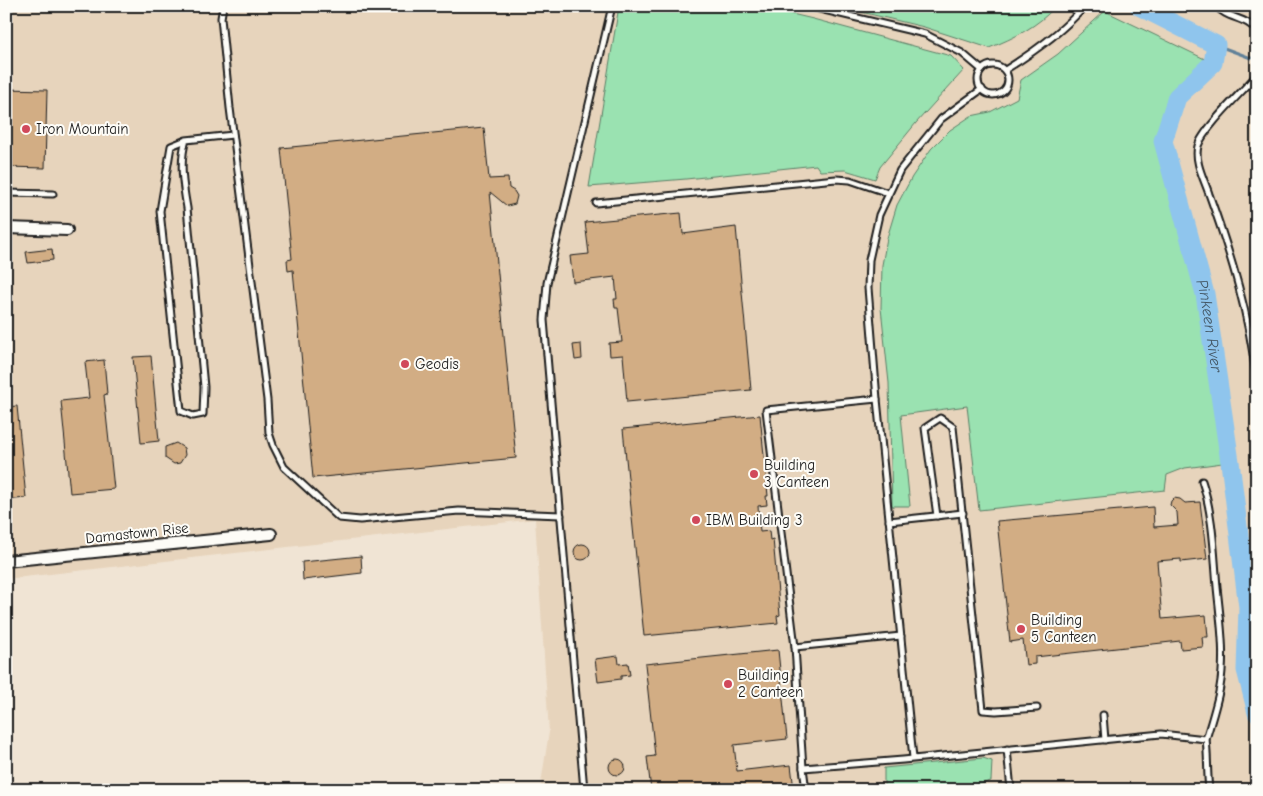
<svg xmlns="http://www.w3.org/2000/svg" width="1263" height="796" font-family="'Comic Neue',sans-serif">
<rect width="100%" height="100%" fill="#f0e4d4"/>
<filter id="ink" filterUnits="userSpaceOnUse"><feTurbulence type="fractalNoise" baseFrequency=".02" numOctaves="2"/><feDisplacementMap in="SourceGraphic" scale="10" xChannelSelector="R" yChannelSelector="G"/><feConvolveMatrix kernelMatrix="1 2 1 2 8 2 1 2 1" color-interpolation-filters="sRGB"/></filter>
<g filter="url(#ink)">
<path fill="#e7d4bc" d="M6 6H1257V790H540L549 732 535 519 6 579Z"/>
<g fill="#9ae2b1" stroke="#5b7f66">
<path d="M619 6H758L813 19 951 56 964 70 916 123 880 167 875 179 845 170 820 171 816 165 686 179 589 187Z"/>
<path d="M836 6H1056C1037 27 1014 38 989 48L924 27Z"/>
<path d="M1105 11 1213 63 1177 97 1163 141 1205 294 1230 462 1185 468 1167 475 1165 490 979 510 967 406 901 415 910 506H892L889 383 881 308 882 265 887 238 897 205 912 177 931 149 950 130 971 116 990 112 1017 98 1021 80 1058 54Z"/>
<path d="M983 758 992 761 991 781 977 785 975 790H884V768Z"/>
</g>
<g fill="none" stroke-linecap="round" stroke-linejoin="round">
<path stroke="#618199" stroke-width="3" d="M1216 45 1251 58"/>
<path stroke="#8fc5ed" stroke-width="19" id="s1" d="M1139 6 1216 45 1213 63 1177 97 1163 141 1205 294 1230 462 1248 607 1246 670 1257 713"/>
</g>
<g fill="#d2ad84" stroke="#1c1c1c">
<path d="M6 89 47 90 45 168 6 167Z"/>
<path d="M484 128 489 179 508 178 509 188 514 191 517 196 515 204 507 206 490 192 516 458 313 478 293 270 288 271 287 260 292 259 281 148Z"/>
<path d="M681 213 683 234 736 227 751 390 627 402 623 355 610 356 609 343 622 342 618 308H615L614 299H617L615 277 573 282 570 256 589 254 585 222Z"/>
<path d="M52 249 53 260 28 263 26 252Z"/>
<path d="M581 344 582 359 575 360 573 345Z"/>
<path d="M151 356 159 441 141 443 133 357Z"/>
<path d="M104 360 107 394 104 395 114 489 70 493 61 401 89 398 85 362Z"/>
<path d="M17 406 26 498 6 500V407Z"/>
<path d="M760 415 768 496H766L767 505 758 506 760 532 769 531 770 540 773 539 780 615 777 616 778 623 644 636 623 429Z"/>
<path d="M176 443 184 448 185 455 180 463 174 464 165 458V447Z"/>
<path d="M1174 498 1180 499 1185 503 1200 502 1207 559 1181 562V559L1157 561 1162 619 1206 615 1208 637H1202L1203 647 1181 649 1180 641 1035 657V664L1026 665 1023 640 1010 642 997 521 1153 507 1154 527 1178 525 1177 512 1170 505 1171 501Z"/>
<circle cx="582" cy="552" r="8"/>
<path d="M361 556 362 573 303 580 302 562Z"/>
<path d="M778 650 787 739 734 745 737 771 791 765 794 790H651L647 757 655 756 645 664Z"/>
<path d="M618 656 619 664 628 663 630 675 621 676V679L598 682 595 659Z"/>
<circle cx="617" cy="767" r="8"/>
</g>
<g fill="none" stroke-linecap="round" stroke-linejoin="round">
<g stroke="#1c1c1c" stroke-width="9">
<g id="lane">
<path d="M223 6 221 18 230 108 267 400 269 433 273 445 284 467 339 518 360 520 459 511 561 515"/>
<path d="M807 6 925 34 962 53 982 70"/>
<path d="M1216 6C1227 19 1247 17 1257 31"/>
<circle cx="993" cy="80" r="15"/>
<path d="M1005 70C1034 52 1062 32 1085 6"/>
<path d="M1257 72 1254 78C1241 93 1203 129 1198 146 1194 161 1204 179 1209 194 1232 258 1249 314 1257 382"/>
<path d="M186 140 171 146 160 211 181 411 193 416 203 414 204 387 187 208C183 185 179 162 186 140L233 135"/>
<path d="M6 193 53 194"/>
<path d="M596 203 836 179 850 180 888 193"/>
<path d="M937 516 925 428 940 418 953 427 983 710 996 711 1037 708"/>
<path d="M889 521 963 513"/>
<path d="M795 647 901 636"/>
<path d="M1103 715 1105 740"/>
<path d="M1206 739C1208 756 1207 773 1209 790"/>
<path d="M1007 749 1011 790"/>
<path d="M913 758 877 399 868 288 869 260 879 215 900 170 941 119 982 89"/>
<path d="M803 768 903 760 1161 734 1206 739C1211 722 1217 704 1220 687 1226 654 1220 619 1217 587 1214 551 1213 514 1202 481"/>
<path d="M584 790 544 320 547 283 612 6"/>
<path d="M806 790 803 768 795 647 766 410 877 399"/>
</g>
</g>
<g stroke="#1c1c1c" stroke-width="14">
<g id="street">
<path d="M6 228 67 230"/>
<path d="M6 561 271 534"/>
</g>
</g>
<use href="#lane" stroke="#fdfcf7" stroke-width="5"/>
<use href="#street" stroke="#fdfcf7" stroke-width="10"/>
</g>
</g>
<g fill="#d1495b" stroke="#fdfcf7" stroke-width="2">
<circle cx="26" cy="129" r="5"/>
<circle cx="405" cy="364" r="5"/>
<circle cx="754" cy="474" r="5"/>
<circle cx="696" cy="520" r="5"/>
<circle cx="1021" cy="629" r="5"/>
<circle cx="728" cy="684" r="5"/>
</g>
<g text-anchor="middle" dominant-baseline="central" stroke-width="4" stroke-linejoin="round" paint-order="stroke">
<g font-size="15" fill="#1c1c1c" stroke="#fdfcf7" text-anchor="start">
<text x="36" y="129">Iron Mountain</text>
<text x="415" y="364">Geodis</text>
<text x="764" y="465">Building<tspan x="764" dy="17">3 Canteen</tspan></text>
<text x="706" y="520">IBM Building 3</text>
<text x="1031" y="620">Building<tspan x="1031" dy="17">5 Canteen</tspan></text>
<text x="738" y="675">Building<tspan x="738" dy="17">2 Canteen</tspan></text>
</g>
<g font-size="15" fill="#1c1c1c" stroke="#fdfcf7">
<text transform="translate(137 533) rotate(-6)">Damastown Rise</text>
</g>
<g font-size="16" font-style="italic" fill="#445765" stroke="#fdfcf7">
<text stroke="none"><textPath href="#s1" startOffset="391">Pinkeen River</textPath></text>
</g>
</g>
<rect width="1263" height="796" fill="none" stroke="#fdfcf7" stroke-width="25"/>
<rect x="12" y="12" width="1238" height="771" fill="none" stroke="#1c1c1c" stroke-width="2" filter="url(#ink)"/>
</svg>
